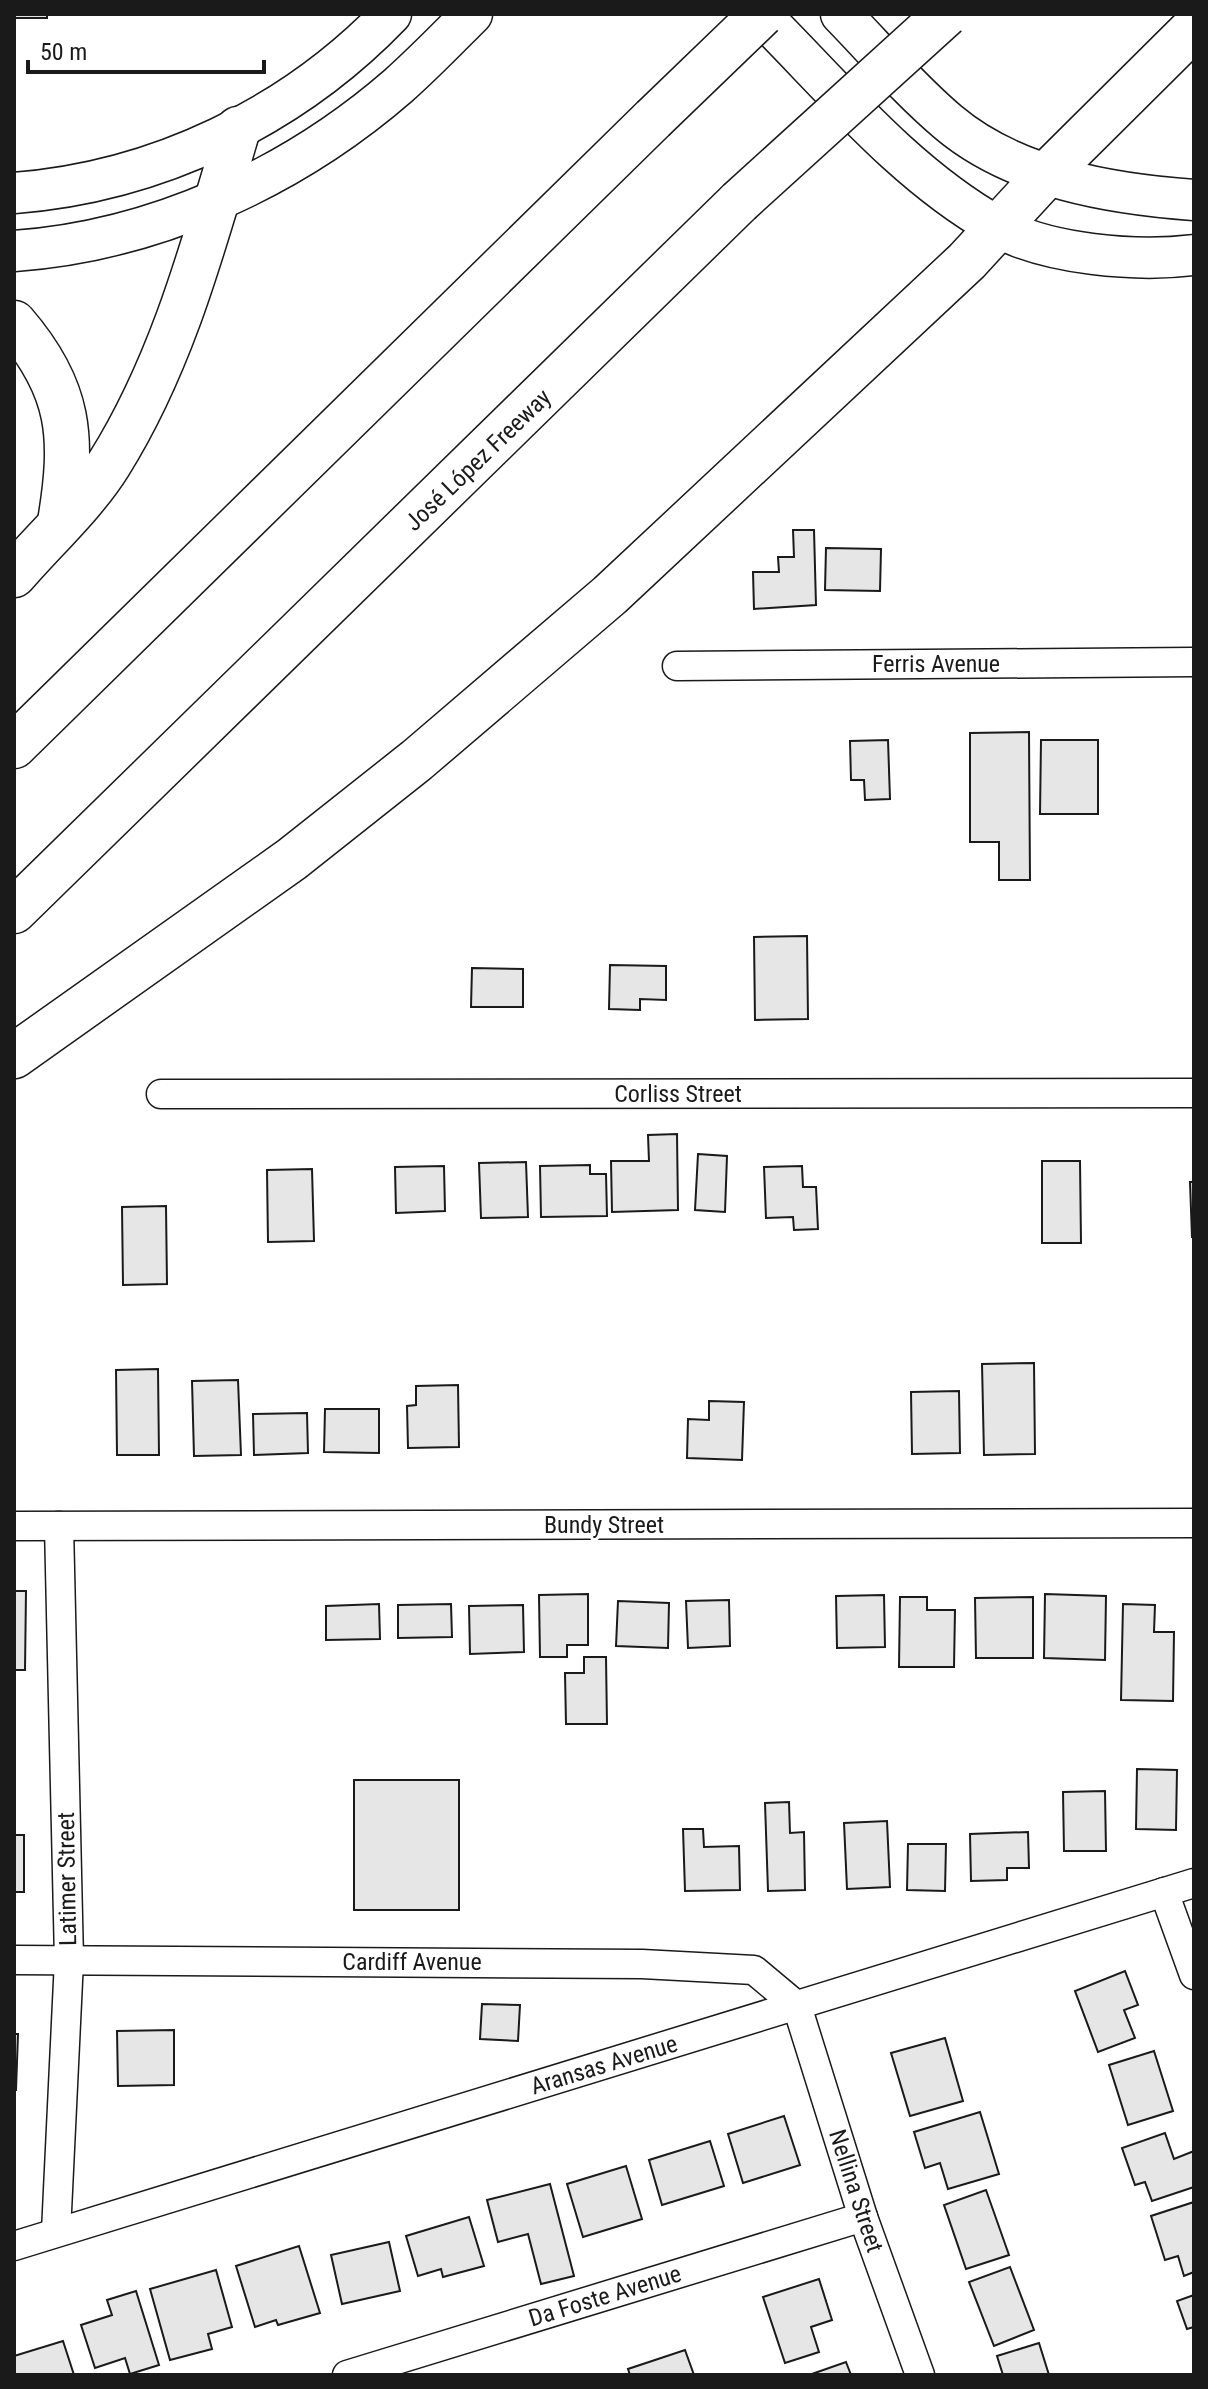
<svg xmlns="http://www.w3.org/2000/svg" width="1208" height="2389" font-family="'Roboto Condensed',sans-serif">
<rect width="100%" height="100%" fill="#fff"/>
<g fill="#e6e6e6" stroke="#1a1a1a" stroke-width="2">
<rect x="14" y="14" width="33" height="4"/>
<path d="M793 530H814L816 605 754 609 753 572H779L778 557H794Z"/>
<path d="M826 548 881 549 880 591 825 590Z"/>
<path d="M1029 732 1030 880H999V842H970V733Z"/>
<path d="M888 740 890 799 865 800 864 780H851L850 741Z"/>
<path d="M1041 740H1098V814H1040Z"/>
<path d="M807 936 808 1019 755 1020 754 937Z"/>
<path d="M610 965 666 966V1000L640 999V1010L609 1009Z"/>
<path d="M472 968 523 969V1007H471Z"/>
<path d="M677 1134 678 1210 612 1212 611 1161H649L648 1135Z"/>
<path d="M698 1154 727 1156 725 1212 695 1210Z"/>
<path d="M1042 1161H1080L1081 1243H1042Z"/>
<path d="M526 1162 528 1217 481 1218 479 1163Z"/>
<path d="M590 1165V1174H606L607 1216 541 1217 540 1166Z"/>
<path d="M444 1166 445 1211 396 1213 395 1167Z"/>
<path d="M802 1166 803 1187H816L818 1229 794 1230 793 1217 766 1218 764 1167Z"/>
<path d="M312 1169 314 1241 268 1242 267 1170Z"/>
<path d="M1190 1182H1194V1237H1192Z"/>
<path d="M166 1206 167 1284 123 1285 122 1207Z"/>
<path d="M1034 1363 1035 1454 984 1455 982 1364Z"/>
<path d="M158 1369 159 1455H117L116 1370Z"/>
<path d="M238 1380 241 1455 194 1456 192 1381Z"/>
<path d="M458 1385 459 1447 408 1448 407 1406 416 1405V1386Z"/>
<path d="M959 1391 960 1453 912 1454 911 1392Z"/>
<path d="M709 1401 744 1402 742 1460 687 1458 688 1419 709 1420Z"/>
<path d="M325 1409H379V1453L324 1452Z"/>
<path d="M307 1413 308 1453 254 1455 253 1414Z"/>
<path d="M14 1591H26L25 1670H14Z"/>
<path d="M588 1594V1645H567V1657H540L539 1595Z"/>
<path d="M1045 1594 1106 1596 1105 1660 1044 1658Z"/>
<path d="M884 1595 885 1647 837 1648 836 1596Z"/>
<path d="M900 1597H927V1610H955L954 1667H899Z"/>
<path d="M1033 1597V1658H976L975 1598Z"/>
<path d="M729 1600 730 1646 688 1648 686 1601Z"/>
<path d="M618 1601 669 1603 668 1648 616 1646Z"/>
<path d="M379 1604 380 1639 326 1640V1606Z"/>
<path d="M451 1604 452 1637 398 1638V1605Z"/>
<path d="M1123 1604 1155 1605 1154 1632H1174L1173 1701 1121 1700Z"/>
<path d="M523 1605 524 1652 470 1654 469 1606Z"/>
<path d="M584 1657H606L607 1724H566L565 1673H584Z"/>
<path d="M1137 1769 1177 1770 1176 1830 1136 1829Z"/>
<rect x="354" y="1780" width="105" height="130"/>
<path d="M1105 1791 1106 1851H1064L1063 1792Z"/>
<path d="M789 1802 790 1833 804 1832 805 1890 768 1891 765 1803Z"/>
<path d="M887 1821 890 1887 847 1889 844 1823Z"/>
<path d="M683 1829H703L704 1847 739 1846 740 1890 685 1891Z"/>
<path d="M1028 1832 1029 1868H1007V1880L971 1881 970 1834Z"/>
<rect x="14" y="1835" width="10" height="57"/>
<path d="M908 1844H946L945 1891 907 1890Z"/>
<path d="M1125 1971 1138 2005 1124 2010 1135 2038 1098 2052 1075 1991Z"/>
<path d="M482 2004 520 2005 518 2041 480 2039Z"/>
<path d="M174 2030V2085L118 2086 117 2031Z"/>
<path d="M14 2034H18L16 2090H14Z"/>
<path d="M945 2038 963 2101 910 2116 891 2053Z"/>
<path d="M1154 2051 1173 2111 1128 2125 1109 2065Z"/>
<path d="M980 2112 999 2174 948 2189 940 2163 925 2168 914 2132Z"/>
<path d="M784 2116 800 2165 743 2183 728 2134Z"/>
<path d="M1165 2133 1174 2159 1194 2151V2187L1152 2201 1145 2182 1135 2185 1122 2148Z"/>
<path d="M710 2141 724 2186 662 2205 649 2160Z"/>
<path d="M626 2166 642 2219 583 2237 567 2184Z"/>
<path d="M550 2184 574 2276 541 2284 528 2234 498 2242 487 2200Z"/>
<path d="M986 2190 1009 2255 966 2269 944 2205Z"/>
<path d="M1194 2202V2272L1184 2276 1178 2256 1165 2260 1151 2216Z"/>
<path d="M469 2217 484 2266 443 2277 441 2269 418 2276 406 2236Z"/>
<path d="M389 2242 400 2291 342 2304 331 2255Z"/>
<path d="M299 2246 320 2313 278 2325 276 2320 255 2327 236 2266Z"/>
<path d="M1010 2267 1034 2330 994 2346 969 2282Z"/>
<path d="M216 2270 232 2327 208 2334 212 2349 170 2360 150 2289Z"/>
<path d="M819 2279 832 2320 811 2327 819 2352 785 2363 763 2297Z"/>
<path d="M136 2291 159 2365 130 2374 125 2358 95 2368 81 2325 112 2315 107 2300Z"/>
<path d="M1194 2295V2327L1187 2329 1177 2301Z"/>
<path d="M63 2341 74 2375H14V2356Z"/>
<path d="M1039 2343 1049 2375H1003L997 2356Z"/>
<path d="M685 2350 694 2375H630L628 2369Z"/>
<path d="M846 2362 851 2375H809Z"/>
</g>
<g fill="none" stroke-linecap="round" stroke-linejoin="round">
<g stroke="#1a1a1a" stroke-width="31">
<g id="minor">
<path d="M677 666 1194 662"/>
<path d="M161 1094 1194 1093"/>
<path d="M14 1526 1194 1523"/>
<path d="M1164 1892 1194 1975"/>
<path d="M14 1960 642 1964 754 1970 797 2006 863 2217 920 2375"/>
<path d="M56 2232 69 1960 59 1526"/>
<path d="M14 2246 1194 1883"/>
<path d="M347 2375 863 2217"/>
</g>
</g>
<g stroke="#1a1a1a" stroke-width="43">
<g id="secondary">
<path d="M760 14C834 88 904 174 996 226 1047 255 1137 262 1194 255"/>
<path d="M841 14C876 50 910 90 948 122 1014 178 1111 194 1194 200"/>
<path d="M14 193C157 182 292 117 391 14"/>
<path d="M14 251C155 241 292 178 398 86 424 63 448 38 472 14"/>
</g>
</g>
<g stroke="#1a1a1a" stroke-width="47">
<g id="motorway">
<path d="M14 323C71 389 74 438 60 522"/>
<path d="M14 575C45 539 84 504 109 464 173 362 204 243 238 129"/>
<path d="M14 746 653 119"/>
<path d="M14 911 739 202"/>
<path d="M14 1056 292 859 417 760 610 595 967 261 1048 173 1194 28"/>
</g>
</g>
<use href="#minor" stroke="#fff" stroke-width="28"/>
<use href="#secondary" stroke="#fff" stroke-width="40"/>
<use href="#motorway" stroke="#fff" stroke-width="44"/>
<g stroke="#1a1a1a" stroke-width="47" stroke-linecap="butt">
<g id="motorway-bridge">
<path d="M653 119 762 14"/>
<path d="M739 202 946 14"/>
</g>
</g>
<use href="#motorway-bridge" stroke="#fff" stroke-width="44"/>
</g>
<g text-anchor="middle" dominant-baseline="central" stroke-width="6" stroke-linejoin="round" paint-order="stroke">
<g font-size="24" fill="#1a1a1a" stroke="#fff">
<text transform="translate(478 460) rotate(-44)">José López Freeway</text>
<text x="936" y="664">Ferris Avenue</text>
<text x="678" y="1094">Corliss Street</text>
<text x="604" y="1525">Bundy Street</text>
<text transform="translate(67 1879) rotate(-91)">Latimer Street</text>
<text x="412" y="1962">Cardiff Avenue</text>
<text transform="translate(604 2065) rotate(-17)">Aransas Avenue</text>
<text transform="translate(856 2191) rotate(72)">Nellina Street</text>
<text transform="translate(605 2296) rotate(-17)">Da Foste Avenue</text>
</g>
</g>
<rect width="1208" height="2389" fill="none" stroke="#1a1a1a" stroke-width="32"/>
<path d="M28 60v12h236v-12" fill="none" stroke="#1a1a1a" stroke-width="4"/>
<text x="40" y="60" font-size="24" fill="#1a1a1a" stroke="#ffffff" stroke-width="6" paint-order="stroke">50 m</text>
</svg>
